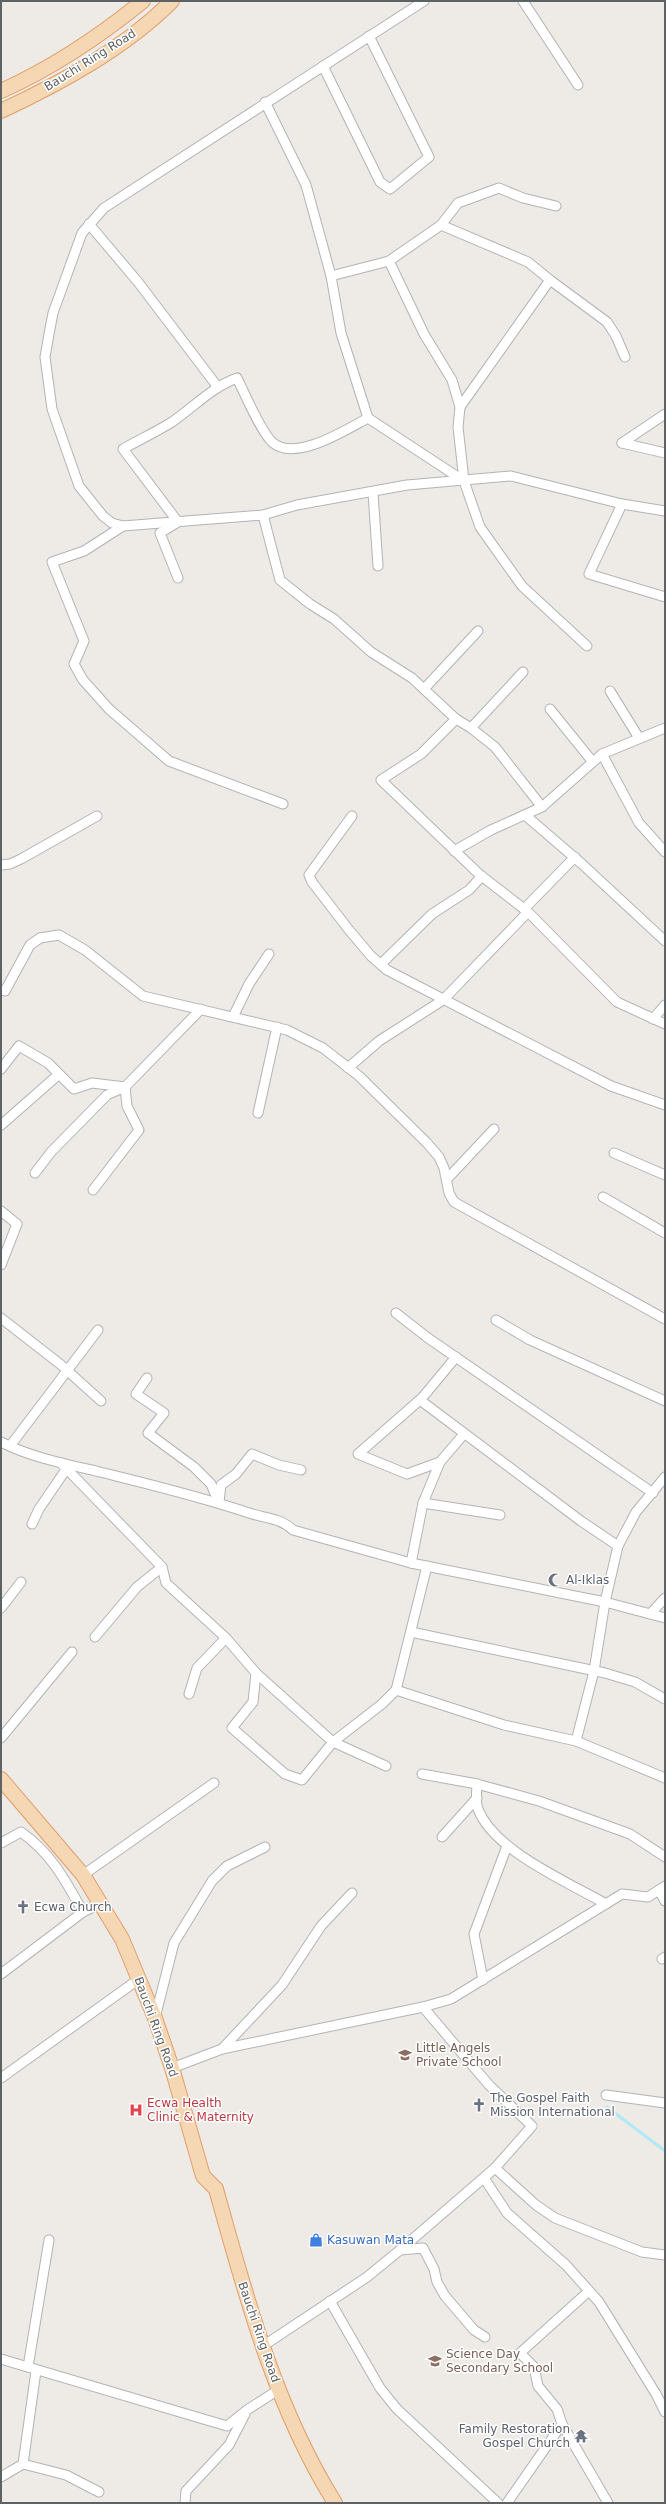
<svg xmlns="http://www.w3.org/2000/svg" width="666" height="2504" font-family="'DejaVu Sans',sans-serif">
<rect width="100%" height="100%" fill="#eeeae6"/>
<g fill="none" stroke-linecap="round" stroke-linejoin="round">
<path stroke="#afeaf4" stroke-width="3" d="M607 2107 665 2151"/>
<g stroke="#b1b4b6" stroke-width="11">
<g id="minor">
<path d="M424 1 104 208 82 233 53 313 49 334 45 357 52 409 79 486 103 516 112 523 123 526 263 515 297 505 407 485 511 476 622 504 665 511"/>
<path d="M523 1 578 85"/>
<path d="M323 66 380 182 390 189 429 157 369 36"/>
<path d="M265 102 306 185 331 276 389 261 424 334 452 380 460 407 458 427 464 481 480 527 522 586 587 646"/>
<path d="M89 224 138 282 217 386"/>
<path d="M441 225 528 262 550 280 460 407"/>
<path d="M389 261 441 225 458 203 499 188 523 198 556 206"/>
<path d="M331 276 341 333 368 418 464 481"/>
<path d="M550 280 607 322 616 336 625 357"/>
<path d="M622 443 665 414"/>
<path d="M622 443 665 453"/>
<path d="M373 493 378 566"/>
<path d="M622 504 589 574 665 597"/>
<path d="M263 515 280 580 310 604 334 619 371 652 412 678 456 719 471 728 495 747 542 807"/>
<path d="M123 526 84 551 52 562 84 641 74 664 83 680 109 709 169 761 283 804"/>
<path d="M178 578 160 533 178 522 123 449C139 440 156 432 172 422 194 407 212 387 237 378 245 394 260 430 272 442 295 463 347 429 368 418"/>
<path d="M424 689 478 631"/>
<path d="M610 691 639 738"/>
<path d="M550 709 592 761"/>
<path d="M456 719 421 754 381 780 479 874 528 912 617 1002 665 1024"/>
<path d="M471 728 523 672"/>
<path d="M602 754 639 823 665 852"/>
<path d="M525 815 582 864 665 941"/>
<path d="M352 816 309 875 312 882 349 930 371 956 387 970 611 1086 665 1105"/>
<path d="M454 851 491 830 542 807 602 754 665 728"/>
<path d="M1 865 10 864 21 859 97 816"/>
<path d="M524 909 575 857"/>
<path d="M381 964 432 914 469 890 482 876"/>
<path d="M1 990 5 991 30 945 40 938 59 935 85 950 143 996 287 1030 323 1048 359 1076 427 1143 439 1157 444 1168 449 1193 454 1202 665 1319"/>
<path d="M233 1017 249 984 269 954"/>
<path d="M653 1019 665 1005"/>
<path d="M348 1068 379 1041 443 1000 528 912"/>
<path d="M1 1069 19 1046 48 1063 74 1089 92 1083 125 1087 201 1009"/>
<path d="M258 1113 277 1027"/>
<path d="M1 1125 58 1075"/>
<path d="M614 1153 665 1175"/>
<path d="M35 1173 51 1152 107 1095 125 1087 127 1106 139 1130 93 1190"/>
<path d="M448 1178 494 1129"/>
<path d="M603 1197 665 1233"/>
<path d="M1 1211 17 1224 1 1265"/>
<path d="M396 1313 428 1338 653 1493"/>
<path d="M1 1318 60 1364 101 1401"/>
<path d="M496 1320 530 1340 665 1401"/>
<path d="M147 1378 136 1394 164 1413 148 1433 194 1467 211 1484 219 1503"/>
<path d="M420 1400 581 1521 618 1546"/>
<path d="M1 1442C30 1457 65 1464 96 1471 148 1484 199 1496 249 1513 264 1518 281 1518 293 1530L411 1563 605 1602 665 1618"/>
<path d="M10 1446 98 1330"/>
<path d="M440 1462 407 1474 358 1454 422 1398 456 1357"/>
<path d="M61 1463 162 1567 166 1583 226 1638 256 1673 333 1742 382 1704 396 1690 427 1566"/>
<path d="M219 1502 221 1485 236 1474 252 1454 279 1465 301 1470"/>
<path d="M423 1503 440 1462 464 1434"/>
<path d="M32 1524 39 1509 67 1468"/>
<path d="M411 1563 423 1503 500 1515"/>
<path d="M1 1608 21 1582"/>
<path d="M650 1614 665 1598"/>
<path d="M411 1632 605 1673 635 1682 665 1699"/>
<path d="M95 1637 137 1587 162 1567"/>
<path d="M256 1673 253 1702 232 1728 285 1774 302 1780 333 1742 386 1766"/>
<path d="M396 1690 504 1725 576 1741 665 1778"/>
<path d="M189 1694 197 1668 226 1638"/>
<path d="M1 1738 72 1652"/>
<path d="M576 1741 594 1671 605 1602 618 1546 636 1512 665 1477"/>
<path d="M422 1774 477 1784 539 1801 630 1834 665 1857"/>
<path d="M477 1784C477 1791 475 1802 478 1809 494 1851 568 1882 606 1904"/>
<path d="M442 1837 477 1798"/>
<path d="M1 1843 21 1832C52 1854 65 1880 83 1912"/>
<path d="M83 1875 214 1783"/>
<path d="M659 1890 665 1901"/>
<path d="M662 1959 665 1957"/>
<path d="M1 1974 83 1912 101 1903"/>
<path d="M483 1980 474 1934 507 1846"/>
<path d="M155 2018 174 1943 212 1881 227 1866 265 1847"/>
<path d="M222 2049 282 1985 321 1926 352 1893"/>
<path d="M172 2068 222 2049 423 2007 451 1999 622 1894 648 1897 665 1886"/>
<path d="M1 2078 139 1979"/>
<path d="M606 2095 665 2103"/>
<path d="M495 2168 536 2205 555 2218 642 2252 665 2255"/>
<path d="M484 2178 507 2213 566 2265 599 2302 656 2394 665 2412"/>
<path d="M400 2250 423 2248 434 2269 437 2282 445 2296 474 2330 485 2337"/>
<path d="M330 2301 380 2388 397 2409 498 2503"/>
<path d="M263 2346 367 2277 400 2250 495 2168 532 2126 489 2085 423 2007"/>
<path d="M1 2359 227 2426 247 2410 278 2390"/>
<path d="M28 2367 49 2240"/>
<path d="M562 2424 557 2409 538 2386 534 2367 520 2353 589 2291"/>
<path d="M23 2464 66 2475 99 2492"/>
<path d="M1 2477 23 2464 36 2371"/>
<path d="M185 2503 186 2491 229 2445 245 2414"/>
<path d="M507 2503 562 2424 608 2503"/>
</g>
</g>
<g stroke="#e09f6c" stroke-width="16">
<g id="primary">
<path d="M1 91C52 68 100 36 143 1"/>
<path d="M1 111C61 83 125 48 172 1"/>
<path d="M1 1779 83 1875 122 1939 155 2018 172 2068 203 2176 216 2189C246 2297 275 2407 335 2503"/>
</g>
</g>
<use href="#minor" stroke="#fff" stroke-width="9"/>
<use href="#primary" stroke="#f5d8b3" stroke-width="14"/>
</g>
<defs>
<g id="mosque-bare" transform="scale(1.08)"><path d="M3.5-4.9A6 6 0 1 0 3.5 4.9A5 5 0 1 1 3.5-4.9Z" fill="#6b7280" stroke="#fff" stroke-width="2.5" paint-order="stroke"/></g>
<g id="church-bare" transform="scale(1.08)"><path d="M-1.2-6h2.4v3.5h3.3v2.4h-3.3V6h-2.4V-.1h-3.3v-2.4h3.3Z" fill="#6b7280" stroke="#fff" stroke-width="2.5" paint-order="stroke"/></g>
<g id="school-bare" transform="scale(1.08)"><path d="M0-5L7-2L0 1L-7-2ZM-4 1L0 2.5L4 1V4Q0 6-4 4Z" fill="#8d6e63" stroke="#fff" stroke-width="2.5" paint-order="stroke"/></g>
<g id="hospital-bare" transform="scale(1.08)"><path d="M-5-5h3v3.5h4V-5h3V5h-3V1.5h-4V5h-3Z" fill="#e0444e" stroke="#fff" stroke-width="2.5" paint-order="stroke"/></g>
<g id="shop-bare" transform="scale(1.08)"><path d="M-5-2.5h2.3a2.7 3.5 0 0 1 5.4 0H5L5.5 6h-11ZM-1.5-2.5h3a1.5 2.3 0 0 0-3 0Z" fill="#3f7fe0" stroke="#fff" stroke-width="2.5" paint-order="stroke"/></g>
<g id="temple-bare" transform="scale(1.08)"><path d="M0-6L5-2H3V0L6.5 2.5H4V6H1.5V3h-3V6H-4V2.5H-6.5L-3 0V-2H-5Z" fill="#6b7280" stroke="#fff" stroke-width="2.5" paint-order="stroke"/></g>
</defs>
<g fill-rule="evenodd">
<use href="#mosque-bare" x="555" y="1580"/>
<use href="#church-bare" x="23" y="1907"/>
<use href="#school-bare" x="405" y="2055"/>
<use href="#church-bare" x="479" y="2105"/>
<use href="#hospital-bare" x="136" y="2110"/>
<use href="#shop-bare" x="316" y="2240"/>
<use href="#school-bare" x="435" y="2361"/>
<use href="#temple-bare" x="581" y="2436"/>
</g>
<g text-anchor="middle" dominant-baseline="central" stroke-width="3" stroke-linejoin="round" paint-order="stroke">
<g font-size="12" fill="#5d6264" stroke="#fff">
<text transform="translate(90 60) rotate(-32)">Bauchi Ring Road</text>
<text transform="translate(156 2027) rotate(70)">Bauchi Ring Road</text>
<text transform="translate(259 2332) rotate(71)">Bauchi Ring Road</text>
</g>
<g font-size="12" fill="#5b616d" stroke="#fff" text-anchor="start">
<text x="566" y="1580">Al-Iklas</text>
<text x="34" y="1907">Ecwa Church</text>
<text x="490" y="2098">The Gospel Faith<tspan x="490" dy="14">Mission International</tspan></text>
<text x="570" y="2429" text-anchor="end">Family Restoration<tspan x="570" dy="14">Gospel Church</tspan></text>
</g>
<g font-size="12" fill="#785e54" stroke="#fff" text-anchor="start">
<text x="416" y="2048">Little Angels<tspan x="416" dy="14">Private School</tspan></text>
<text x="446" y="2354">Science Day<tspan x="446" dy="14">Secondary School</tspan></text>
</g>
<g font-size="12" fill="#be3a42" stroke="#fff" text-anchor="start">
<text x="147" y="2103">Ecwa Health<tspan x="147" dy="14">Clinic &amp; Maternity</tspan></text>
</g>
<g font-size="12" fill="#366cbe" stroke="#fff" text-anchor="start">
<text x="327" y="2240">Kasuwan Mata</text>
</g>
</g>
<rect width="666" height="2504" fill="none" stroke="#5d6264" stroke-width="4"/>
</svg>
